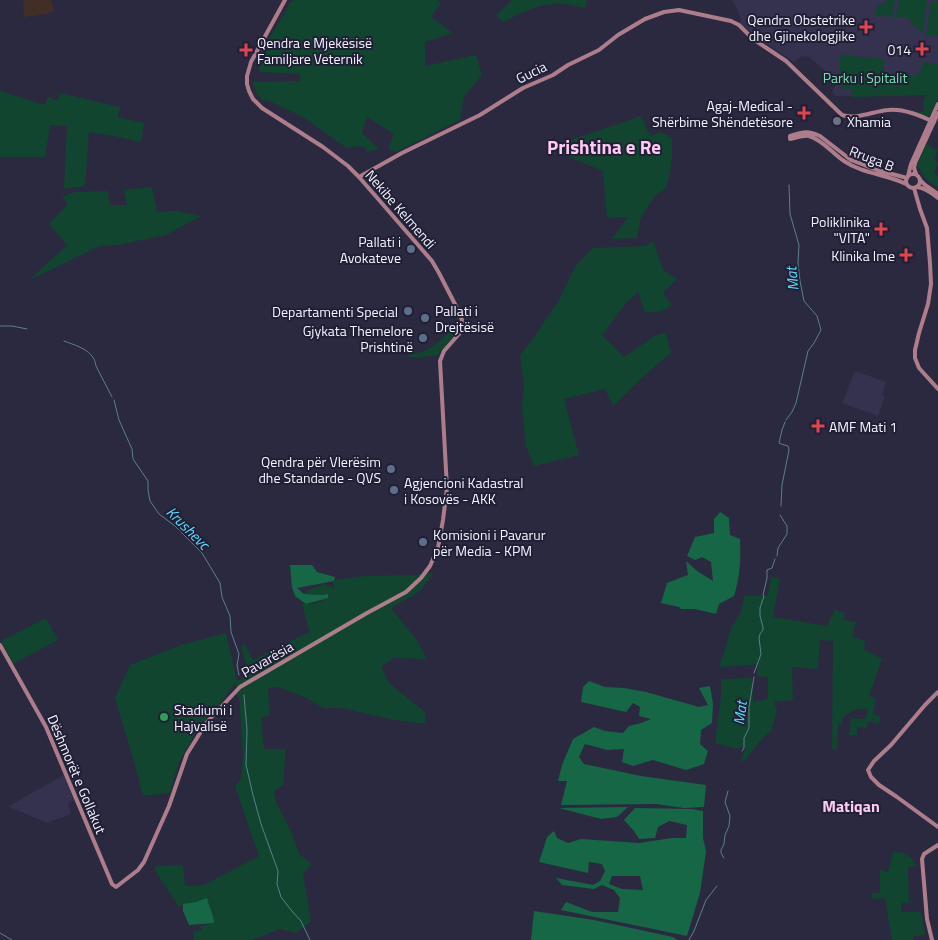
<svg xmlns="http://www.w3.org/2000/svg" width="938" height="940" font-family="'Titillium Web',sans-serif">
<rect width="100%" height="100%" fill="#2b2940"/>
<path fill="#412f27" d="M23 0H51L54 11 46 14 24 17Z"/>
<g fill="#34324f">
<path d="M732 0H938V79L930 95 836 96 832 91 838 82 809 57 802 56 794 62 757 37 740 23 741 20 738 11Z"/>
<path d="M855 371 886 382 882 395 885 396 878 416 842 403Z"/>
<path d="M64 775 74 800 68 803 71 814 49 822 48 823 9 807V806Z"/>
</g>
<g fill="#11452f">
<path d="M294 0H437L441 3 431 17 453 33 425 42V66L476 55 482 75 464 97 460 120 396 152 390 150 389 146 394 134 367 117 362 133 379 149 367 152 365 147 359 146 347 148 303 117 269 101 262 100 256 92 252 82 300 81V74L260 72 257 57 285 13 290 2Z"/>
<path d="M512 0H587L585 8C578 7 571 5 565 4 543 1 522 13 503 22L496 15Z"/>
<path d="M889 0H895L893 17 875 15 877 6Z"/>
<path d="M899 0H927L923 33 914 26 907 17H896Z"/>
<path d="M931 1 938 2V36L926 35Z"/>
<path d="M840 55 884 59V73L895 75 896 78 918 75 924 62 938 64V98L930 115 926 116 920 114V112H923L925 108H923L924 98 928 95 851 97V90L840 88Z"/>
<path d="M0 91 45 105 48 97 58 101 60 93 120 107 118 117 144 123 141 142 114 136 89 132 85 186 64 189 67 126 50 125 45 157H0Z"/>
<path d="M641 116 650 136 660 132 672 138V157L670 174 666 188 655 196 641 217 637 238 612 239 628 217 607 218 603 171 559 153 565 142Z"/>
<path d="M926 144 938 151 934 160 938 163 934 173 938 176V188L926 179 917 165Z"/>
<path d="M152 187 157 212 176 211 201 216 166 235 117 245 100 246 29 280 67 245 49 224 68 204 62 197 75 192 108 191 110 205H127L124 190Z"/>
<path d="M653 241 663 270 677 279 663 293 672 305 662 311 645 313 638 292 626 303 602 335 624 357 656 335 666 333 671 353 647 373 613 406 605 389 564 399 579 455 534 466 526 446 522 407 524 385 520 355 533 339 559 300 576 265 593 248 645 246Z"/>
<path d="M455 307C459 315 462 322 459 331L437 355 417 358 409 357 408 355C413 354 419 353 424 351 435 347 453 331 457 319L452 313Z"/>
<path d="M434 573 419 592 391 608 416 639 427 659 393 658 381 667 389 683 426 713 425 724 394 720 342 708H323L306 698 279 687 268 688 270 715 261 718 264 749H285V761L283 785 274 791 276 802 292 833 299 854 312 864 303 874 311 922 296 933 280 929 252 940H194L193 931 202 930 201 926 214 923V916L208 902 184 904 179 907 155 870V866L183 865 185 886 204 885 259 856 235 786 241 779 243 755 239 697 236 695V682L219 705 197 730 179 762 170 793 143 796 134 762 115 698 130 665 181 645 226 633 237 681 248 676V669L241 647 245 644 253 660 307 633H310L302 604H315L328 598V594L322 595 304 594 308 590 325 584 334 589V580L366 576 416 575Z"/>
<path d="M771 576 780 579 773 617 827 626 835 610 845 613 843 620 856 622 852 637 866 641 864 649 882 659 869 696 876 699 873 714 881 717 879 724 869 721 866 728 857 727V735H849L851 718 865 719 868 709C857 708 849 711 842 719V725H838L837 750 832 749 833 641 820 640 818 669 792 667 793 700 774 702 777 711 771 732C759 739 753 752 743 762L741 759 746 748H738L737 749 715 743 721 696V679L752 678 753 702 768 699V677L757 676V664L752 665 719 667 725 650 731 628 741 613 744 596 768 595Z"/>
<path d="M46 618 58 640 13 664 1 641Z"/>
<path d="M893 852C906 852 909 855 917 866L908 867 909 903H901V912H921L925 935 914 936 913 940H892L885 898 872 899 871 893H880V870L888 872Z"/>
</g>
<g fill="#156746" fill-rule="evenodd">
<path d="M720 512 729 518 730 535 740 539C741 559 740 577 734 596L719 604 716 614 695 609H681L679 607 661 603 667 583 688 575 686 561 697 571 713 581 711 562 702 557 695 560 687 556 695 537 714 533V519Z"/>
<path d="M290 565H312L317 572 335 577 334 581 297 588 304 594 322 595 328 594V598L306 604 295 596 292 587Z"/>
<path d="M589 681 605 687 624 688 646 692 699 707 708 705 699 688 710 686 713 704 712 723 701 730 700 744 708 751 704 764 686 770 653 760 633 766 622 762 624 749 607 750 585 744 579 757 584 764 641 776 706 785 704 807 684 808 656 804 561 805 567 781H558L562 765 573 739 594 727 605 731 623 733 629 726 641 723 651 719 639 716 640 707 633 703 626 712 581 702 583 687Z"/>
<path d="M628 807 617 817 601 819 559 808Z"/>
<path d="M635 808 692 809 703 811V838L706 851 700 893 687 936 561 910 566 902 592 912H618L620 898 614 890 602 885 594 889 562 885 556 878 593 885 600 881 605 871 602 864 589 862 588 873 539 862 547 837 554 831 557 838 568 843 581 839 639 843 672 838H686L687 825 669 821 658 827 655 838 639 839 634 831 624 820ZM612 876H640L643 890 622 889 609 884Z"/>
<path d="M207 898C209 907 214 914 214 923L189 925 183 911V904L196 902Z"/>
<path d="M534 911 594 920 673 937 678 940H531Z"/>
</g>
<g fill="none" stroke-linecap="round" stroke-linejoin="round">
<g stroke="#5c7f8b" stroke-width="1">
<path d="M0 326H12L27 329"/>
<path d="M64 341C77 346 94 350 96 366L112 397"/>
<path d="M114 400 119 420 132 449 133 459 148 481V490L150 501 159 514 175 526 202 553 220 583 222 597 230 616 231 632 239 654 237 665 239 675"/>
<path d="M786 420 792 412 796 403 808 351 814 343 821 330 817 316 804 301 800 281 798 263 799 245 790 214 789 185"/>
<path d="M781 506 782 485 789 450 788 446 781 444 779 443 782 430 785 422"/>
<path d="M777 556 778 548 787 534V526L780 515"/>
<path d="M754 673 761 654 759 638 760 634 763 630V627L760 616V608L764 596 763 595 767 578V570L772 568 775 559"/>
<path d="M244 695 247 730 246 765 253 795 261 824 278 871 277 884 281 897 291 910 301 921 310 940"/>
<path d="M742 751 744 748V738L749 728V707L754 677"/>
<path d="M724 858 721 853V850L724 844 725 835 729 826 730 816 725 802 728 791"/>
<path d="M0 933 12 940"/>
<path d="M689 940 694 931 706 900 717 886"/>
</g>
<g stroke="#ae7d8b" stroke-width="4">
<circle cx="913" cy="181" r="7"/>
<path d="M916 174 914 168 915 163 938 113"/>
<path d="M908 176 911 164 938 104"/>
<path d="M359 177 402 153 480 115 523 88 553 75 568 65 599 50 618 35 645 19 664 12 679 10 731 21 739 25 753 39 786 61 842 115C856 120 874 111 888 110 903 108 921 116 934 122"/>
<path d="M920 180 925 185 938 194"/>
<path d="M906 184C886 174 863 174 844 161 833 154 823 140 809 136 803 135 796 138 790 139V136C803 132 807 130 820 136L851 160 877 170 907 178"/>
<path d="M917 187C925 188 932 193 938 198"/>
<path d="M914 188 920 209 927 228 930 263 931 284 928 304 919 333 915 350V358L919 368 938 389"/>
<path d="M0 645 46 727 112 884 116 887 138 870 144 862 169 806 187 754 207 722 240 687 367 613 406 592 421 578 430 566 438 548 443 520 447 488 440 361 444 351 459 334 462 329V320L459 312 439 273 432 261 359 177 348 166 323 147 262 108 253 99 249 91 247 84V76L251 62 285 0"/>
<path d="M938 692 925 705 891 745 874 761 868 770 871 777 879 785 897 797 938 827"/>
<path d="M932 940 927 919 922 859 924 854 938 845"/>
</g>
</g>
<g fill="#e0444e" stroke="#211f35" stroke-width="2">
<path d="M863.5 19.5h5v5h5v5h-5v5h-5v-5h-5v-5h5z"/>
<path d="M919.5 41.5h5v5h5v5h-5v5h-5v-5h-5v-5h5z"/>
<path d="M243.5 42.5h5v5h5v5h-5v5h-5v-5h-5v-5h5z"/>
<path d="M801.5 105.5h5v5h5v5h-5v5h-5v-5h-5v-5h5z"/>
<path d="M878.5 221.5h5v5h5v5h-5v5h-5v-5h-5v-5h5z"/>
<path d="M903.5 247.5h5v5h5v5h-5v5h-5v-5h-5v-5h5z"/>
<path d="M815.5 418.5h5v5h5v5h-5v5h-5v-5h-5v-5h5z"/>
</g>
<circle fill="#6b7280" stroke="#211f35" stroke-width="2" cx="837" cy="121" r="5"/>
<g fill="#5c6f8a" stroke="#211f35" stroke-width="2">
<circle cx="411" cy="249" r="5"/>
<circle cx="408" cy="311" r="5"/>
<circle cx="425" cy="318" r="5"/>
<circle cx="423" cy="338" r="5"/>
<circle cx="391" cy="469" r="5"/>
<circle cx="394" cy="490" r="5"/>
<circle cx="423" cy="542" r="5"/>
</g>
<circle fill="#2e9e5b" stroke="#211f35" stroke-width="2" cx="164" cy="717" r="5"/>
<g text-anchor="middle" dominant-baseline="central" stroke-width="4" stroke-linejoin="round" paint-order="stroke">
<g font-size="14" fill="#f3f3ff" stroke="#211f35" text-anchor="end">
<text x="855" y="19">Qendra Obstetrike<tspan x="855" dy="16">dhe Gjinekologjike</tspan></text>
<text x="257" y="42" text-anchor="start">Qendra e Mjekësisë<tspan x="257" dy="16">Familjare Veternik</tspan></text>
<text x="911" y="49">014</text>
<text x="793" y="105">Agaj-Medical -<tspan x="793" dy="16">Shërbime Shëndetësore</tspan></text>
<text x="847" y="121" text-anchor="start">Xhamia</text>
<text x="870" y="221">Poliklinika<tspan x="870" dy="16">"VITA"</tspan></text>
<text x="401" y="241">Pallati i<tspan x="401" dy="16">Avokateve</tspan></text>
<text x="895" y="255">Klinika Ime</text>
<text x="435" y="310" text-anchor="start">Pallati i<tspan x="435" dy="16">Drejtësisë</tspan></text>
<text x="398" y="311">Departamenti Special</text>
<text x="413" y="330">Gjykata Themelore<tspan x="413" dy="16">Prishtinë</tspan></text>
<text x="829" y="426" text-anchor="start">AMF Mati 1</text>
<text x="381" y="461">Qendra për Vlerësim<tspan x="381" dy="16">dhe Standarde - QVS</tspan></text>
<text x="404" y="482" text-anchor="start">Agjencioni Kadastral<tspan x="404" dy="16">i Kosovës - AKK</tspan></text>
<text x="433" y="534" text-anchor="start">Komisioni i Pavarur<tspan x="433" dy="16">për Media - KPM</tspan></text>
<text x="174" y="709" text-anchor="start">Stadiumi i<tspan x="174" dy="16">Hajvalisë</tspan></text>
</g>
<g font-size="14" fill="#f3f3ff" stroke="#211f35">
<text transform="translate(531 72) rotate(-26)">Gucia</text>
<text transform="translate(872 158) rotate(21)">Rruga B</text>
<text transform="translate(401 209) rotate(49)">Nekibe Kelmendi</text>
<text transform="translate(267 659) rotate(-30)">Pavarësia</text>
<text transform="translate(77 774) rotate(67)">Dëshmorët e Gollakut</text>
</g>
<g font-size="14" fill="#76e0ad" stroke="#211f35">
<text x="865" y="77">Parku i Spitalit</text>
</g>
<g font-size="15" font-style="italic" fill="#58defe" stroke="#211f35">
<text transform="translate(792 279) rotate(-96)">Mat</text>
<text transform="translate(188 528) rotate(45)">Krushevc</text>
<text transform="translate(740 713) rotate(-83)">Mat</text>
</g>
<g font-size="16" font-weight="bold" fill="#fec9f3" stroke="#211f35">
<text x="851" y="806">Matiqan</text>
</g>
<g font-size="19" font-weight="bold" fill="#fec9f3" stroke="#211f35">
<text x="604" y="146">Prishtina e Re</text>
</g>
</g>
</svg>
